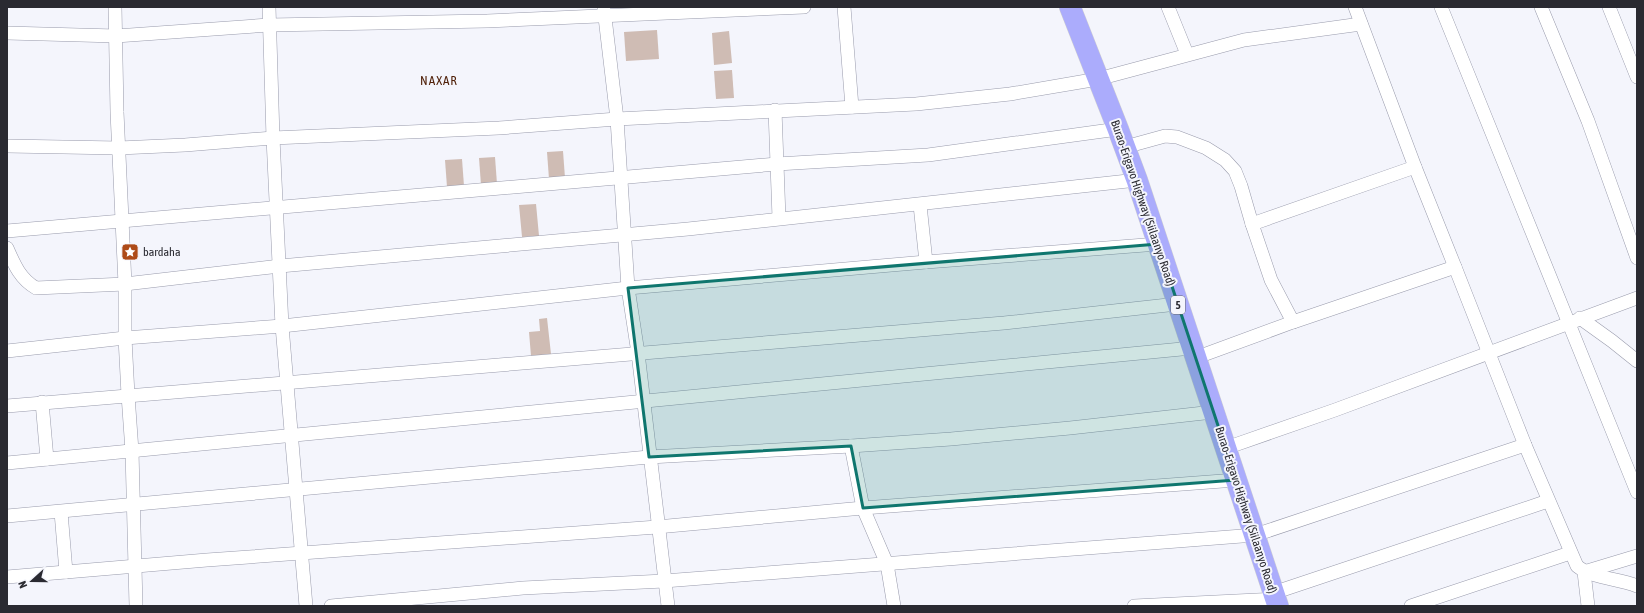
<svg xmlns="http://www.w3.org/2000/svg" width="1644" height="613" font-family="'Asap Condensed',sans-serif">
<rect width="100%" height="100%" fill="#f4f5fc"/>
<g fill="#cfbcb4">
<path d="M657 30 659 59 626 61 624 32Z"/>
<path d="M729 31 732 63 714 65 712 33Z"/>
<path d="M732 70 734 98 716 99 714 71Z"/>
<path d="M563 151 565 178 549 179 547 152Z"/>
<path d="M495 157 497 184 481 185 479 158Z"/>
<path d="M462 159 464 186 447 187 445 160Z"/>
<path d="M536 204 539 236 522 237 519 205Z"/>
<path d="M547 318 551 354 531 356 529 332 540 331 539 319Z"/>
</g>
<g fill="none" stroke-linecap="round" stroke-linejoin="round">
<g stroke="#999bac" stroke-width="14">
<g id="minor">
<path d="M115 7 117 112 125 284V338L128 395 132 451 136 606"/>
<path d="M269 7 273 138 282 326 306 606"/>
<path d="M844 7 852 107"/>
<path d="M1168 7 1187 54"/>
<path d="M1355 7 1415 167 1455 267"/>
<path d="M1441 7 1637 492"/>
<path d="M1541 7 1588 121 1637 258"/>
<path d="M1609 7 1637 77"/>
<path d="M604 9 617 119 628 288 638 353 668 606"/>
<path d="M7 33 116 36 269 25 487 21 804 7"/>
<path d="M775 110 779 218"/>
<path d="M7 146 119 148 185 145 273 138 499 128 617 119 916 104 1010 94 1098 79 1244 40 1361 24"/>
<path d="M1125 147 1165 136 1177 137 1206 148 1225 160 1235 171 1241 186 1252 224 1271 280 1293 322"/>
<path d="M920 205 926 262"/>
<path d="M1252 224 1415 167"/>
<path d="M7 231 777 164 928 155 1118 129"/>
<path d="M7 248C14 264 20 279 36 288L125 284 280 266 688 229 1137 180"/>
<path d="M1580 318 1612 341 1637 361"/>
<path d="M7 351 125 338 282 326 628 288 926 262 1158 244"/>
<path d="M1195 358 1293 322 1455 267 1525 445 1577 566C1593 579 1618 578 1637 586"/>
<path d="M42 402 47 459"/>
<path d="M7 406 1004 323 1177 304"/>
<path d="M851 446 863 508 887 564 894 606"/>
<path d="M1226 448 1335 410 1637 298"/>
<path d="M7 463 1192 348"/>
<path d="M61 512 66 572"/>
<path d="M7 516 649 457 851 446 951 439 1070 428 1213 412"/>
<path d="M7 577 207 560 657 527 863 508 1236 480"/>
<path d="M1273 593 1548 501"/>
<path d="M331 606 523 588 664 581 1255 535 1525 445"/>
<path d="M1134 606 1275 599"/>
<path d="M1411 606 1570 553"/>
<path d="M1588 606 1584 572 1637 556"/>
</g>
</g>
<g stroke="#d0d0d2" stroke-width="22">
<path id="trunk" d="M1070 7 1118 129 1137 180 1278 606"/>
</g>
<use href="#minor" stroke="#fff" stroke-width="13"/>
<use href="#trunk" stroke="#abacfc" stroke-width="21"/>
</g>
<path fill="#0f766e" fill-opacity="0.2" stroke="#0f766e" stroke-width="3" stroke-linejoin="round" d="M1158 244 1236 480 863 508 851 446 649 457 628 288Z"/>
<defs>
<g id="sight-square" transform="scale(0.9)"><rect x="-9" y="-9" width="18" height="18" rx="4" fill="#ae4b17" stroke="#f4f5fc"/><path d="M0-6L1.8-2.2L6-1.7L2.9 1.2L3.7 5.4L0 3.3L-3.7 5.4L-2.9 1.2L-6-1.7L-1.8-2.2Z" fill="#fff"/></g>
</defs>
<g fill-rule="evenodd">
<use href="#sight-square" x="130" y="252"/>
</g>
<g text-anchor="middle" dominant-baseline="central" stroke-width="4" stroke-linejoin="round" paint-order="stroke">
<rect fill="#f4f5fc" stroke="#67676e" stroke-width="1" x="1171" y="296" width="14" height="18" rx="3"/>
<g font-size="11" font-weight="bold" fill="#2a2a31">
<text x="1178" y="305">5</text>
</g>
<g font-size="12" fill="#2a2a31" stroke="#f4f5fc">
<text transform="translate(1143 203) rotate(71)">Burao-Erigavo Highway (Siilaanyo Road)</text>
<text transform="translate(1246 510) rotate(72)">Burao-Erigavo Highway (Siilaanyo Road)</text>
</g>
<g font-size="12" fill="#2a2a31" stroke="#f4f5fc" text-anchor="start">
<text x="143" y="252">bardaha</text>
</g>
<g font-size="13" letter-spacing="1" fill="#4f1f07" stroke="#f4f5fc">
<text x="439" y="80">NAXAR</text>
</g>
</g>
<rect width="1644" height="613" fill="none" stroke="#2a2a31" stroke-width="16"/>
<g transform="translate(32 581) rotate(249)" stroke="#f4f5fc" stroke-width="3" paint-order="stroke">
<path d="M0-3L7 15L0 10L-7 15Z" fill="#2a2a31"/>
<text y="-6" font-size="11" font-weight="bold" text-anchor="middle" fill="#2a2a31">N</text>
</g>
</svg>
